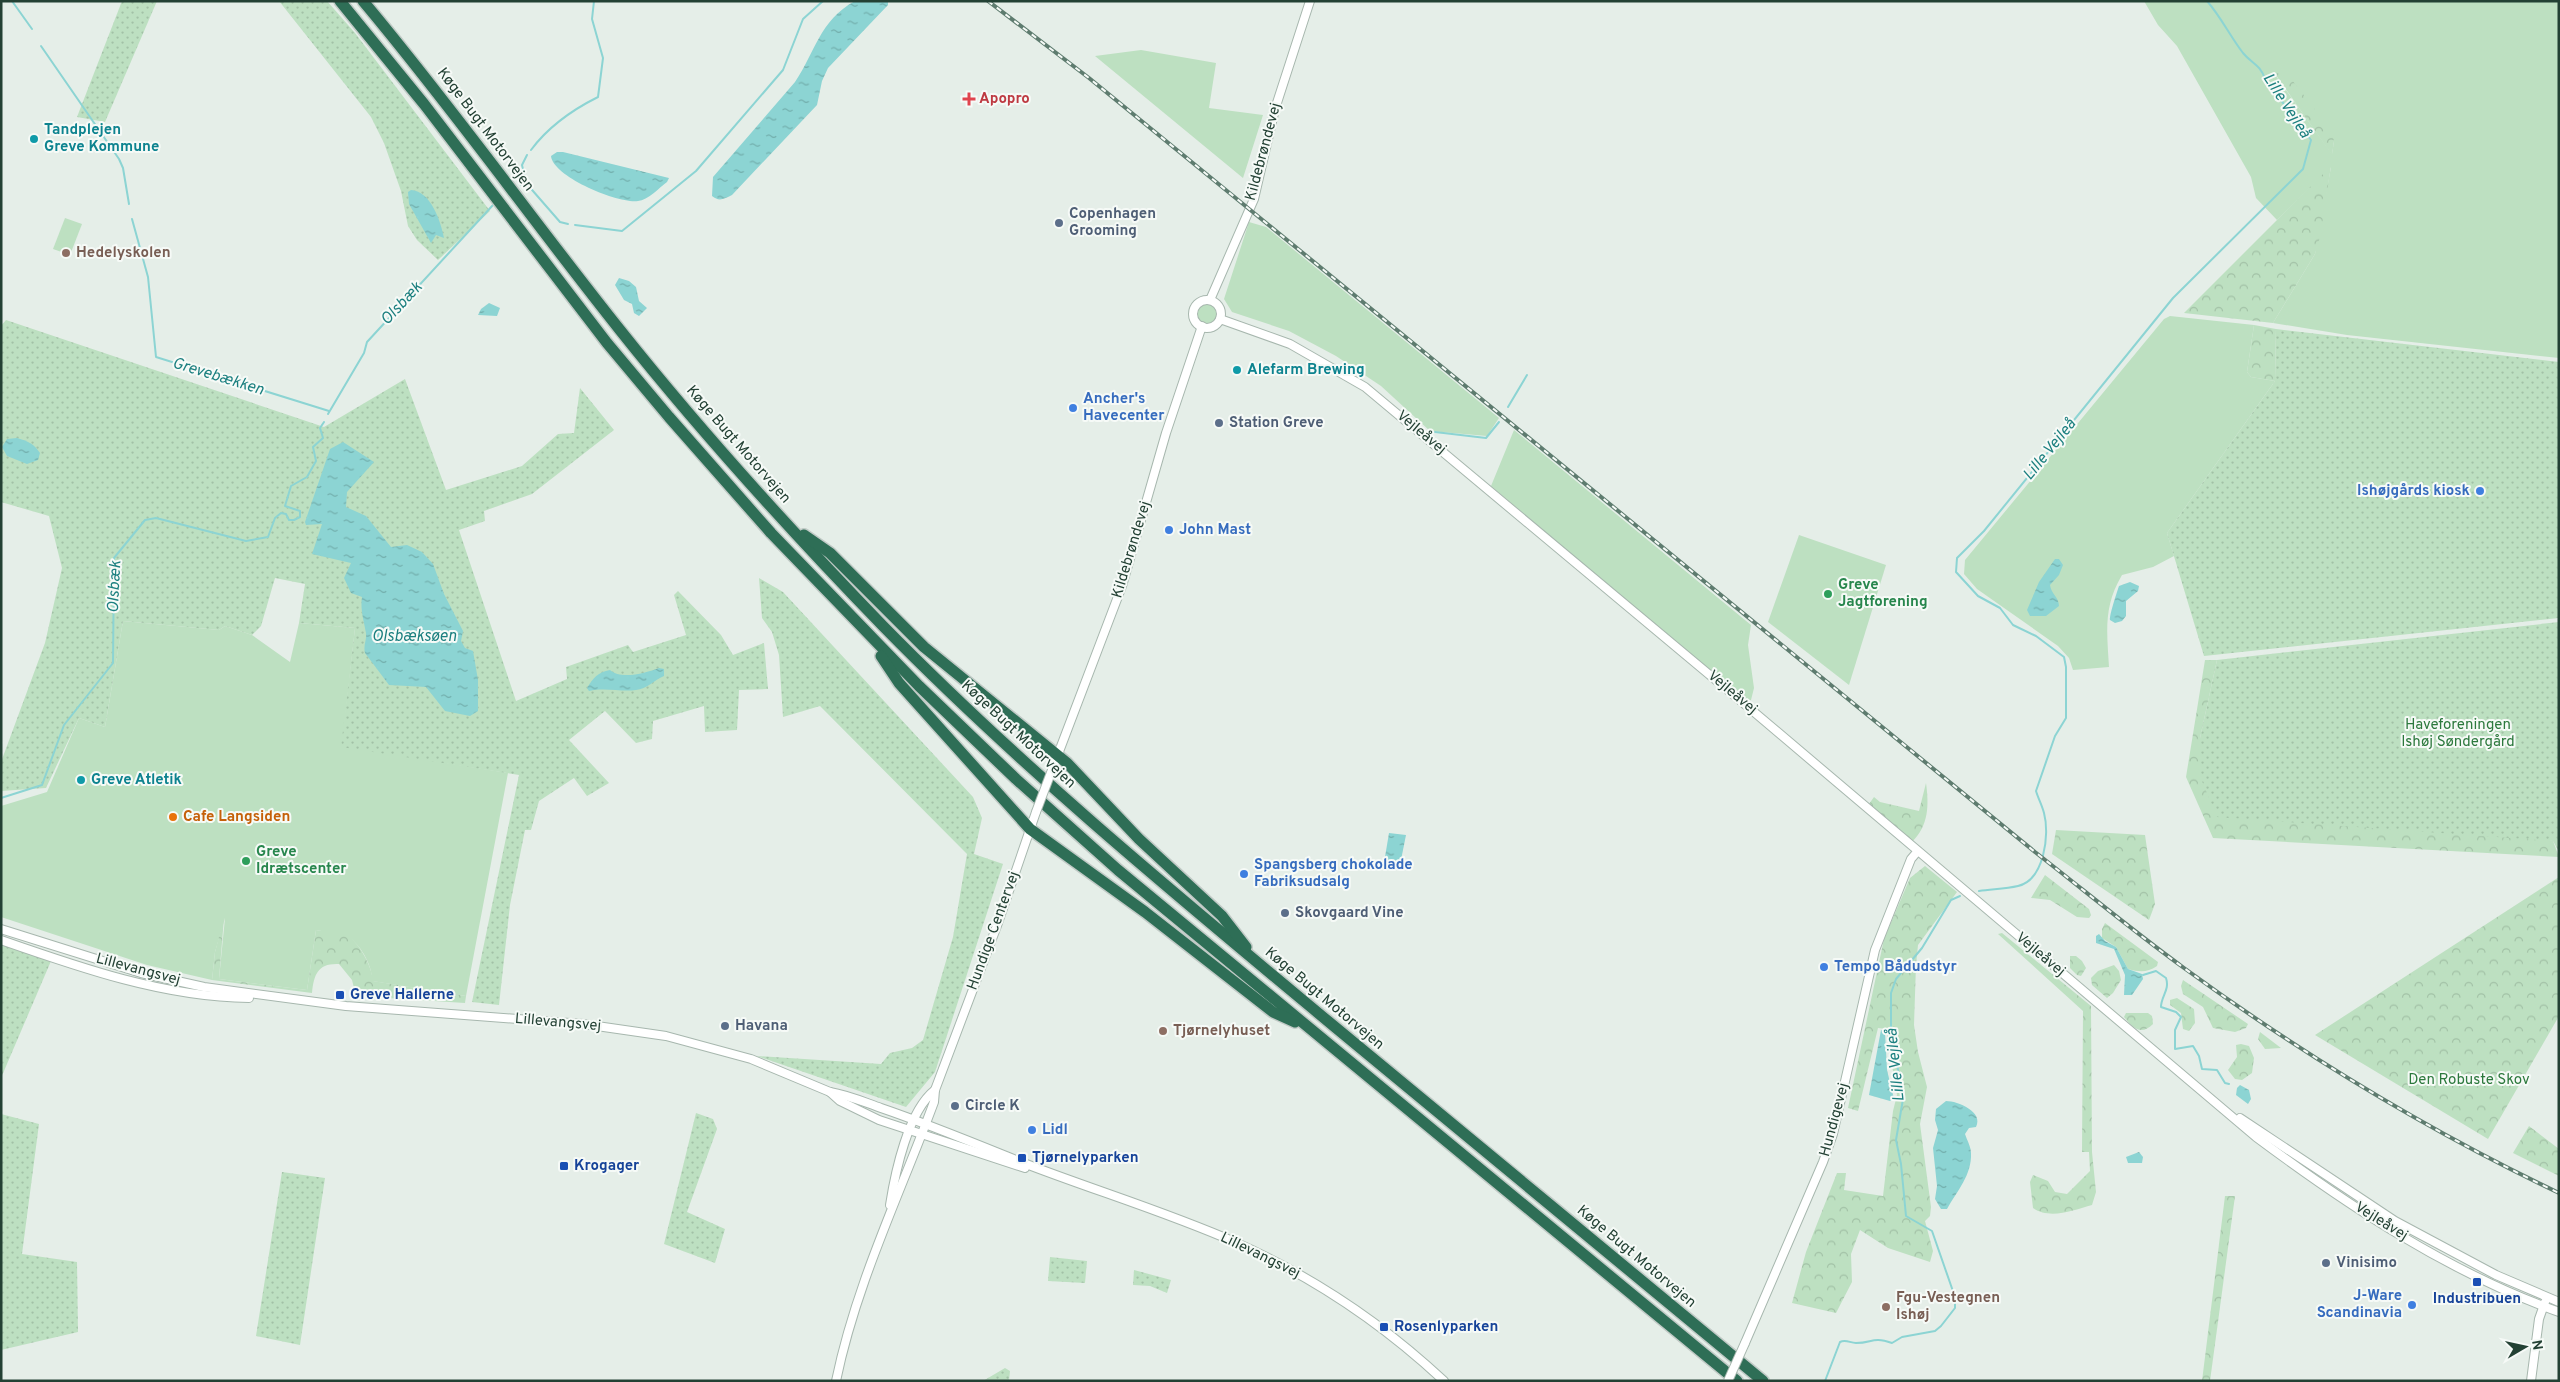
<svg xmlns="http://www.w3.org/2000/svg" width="2560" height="1382" font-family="Overpass,sans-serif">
<defs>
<pattern id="forest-crowns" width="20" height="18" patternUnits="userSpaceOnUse" patternTransform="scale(1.25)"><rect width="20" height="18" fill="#bde0c1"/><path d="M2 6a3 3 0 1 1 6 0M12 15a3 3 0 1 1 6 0" fill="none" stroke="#a2c1a6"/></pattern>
<pattern id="park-dots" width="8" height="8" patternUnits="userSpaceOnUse" patternTransform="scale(1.25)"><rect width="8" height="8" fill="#bde0c1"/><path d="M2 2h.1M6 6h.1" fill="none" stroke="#a2c1a6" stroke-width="1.8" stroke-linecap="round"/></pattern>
<pattern id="water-ripples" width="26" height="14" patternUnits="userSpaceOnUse" patternTransform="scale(1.25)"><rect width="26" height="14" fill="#8cd4d3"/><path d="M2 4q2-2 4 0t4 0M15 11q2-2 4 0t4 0" fill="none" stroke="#72aeac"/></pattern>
</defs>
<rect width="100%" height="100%" fill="#e5eee8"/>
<g fill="#bde0c1" fill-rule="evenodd">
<path d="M2144 1H2559V358L2347 335 2273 323 2315 254 2331 167 2277 220 2256 198 2251 177 2177 46 2158 25ZM2274 72 2334 141 2332 154 2273 72Z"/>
<path d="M1141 50 1216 63 1209 108 1263 115 1243 178 1095 56Z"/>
<path d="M65 218 82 224 70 255 53 249Z"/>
<path d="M1249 222 1266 227 1499 418 1487 436 1430 431 1381 386 1336 356 1289 331 1232 312 1224 299Z"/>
<circle cx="1207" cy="313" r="11"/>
<path d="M2170 316 2254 325 2247 372 2251 377 2275 381 2167 533 2174 556 2153 567 2122 575C2103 607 2107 632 2109 667L2073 670 2069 658 2058 646 1977 589 1964 574 1965 560 2164 319Z"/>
<path d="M1514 430 1751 625 1748 645 1754 688 1751 700 1744 701 1491 486Z"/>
<path d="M1799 535 1886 565 1849 685 1768 622Z"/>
<path d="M123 621 219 630 225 626 252 635 290 662 299 623 355 628 342 746 508 773 466 996 372 981C373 968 362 947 351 939 342 933 326 932 316 930L307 990 219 979 225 918 215 952 212 980 147 965 1 917V806L47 792 79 718 105 727Z"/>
</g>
<g fill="url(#forest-crowns)">
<path d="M2273 71 2292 80 2331 130 2334 141 2332 155Z"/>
<path d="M2331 166 2320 237 2315 254 2273 323 2184 313Z"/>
<path d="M2254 325 2276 329 2275 381 2251 377 2247 372Z"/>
<path d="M2205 660H2217L2200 738 2553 841 2559 857 2213 838 2186 777Z"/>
<path d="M1926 783C1929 805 1929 825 1912 842L1869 804 1874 797 1880 802 1919 811Z"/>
<path d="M2056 830 2145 835 2155 904 2149 920 2052 854Z"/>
<path d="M1925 866 1957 892 1918 945 1916 965 1914 1025 1918 1052 1927 1087 1920 1124 1931 1207 1930 1216 1925 1221 1933 1251 1930 1262 1888 1248 1860 1230 1851 1254 1852 1282 1836 1313 1792 1303 1806 1252 1837 1173H1846L1844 1190 1883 1196 1893 1111 1897 1095 1886 1029 1878 1028 1858 1111 1848 1108 1884 939 1910 878Z"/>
<path d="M2045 875 2089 909 2091 915 2089 918 2077 917 2050 900 2031 898Z"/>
<path d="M2559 877V1016L2488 1139 2315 1035Z"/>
<path d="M224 918 219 979 307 990 316 930C324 932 335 930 343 933 358 939 372 966 373 981L466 996 465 1003 356 996 352 980 339 964C318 963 314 974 312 993L212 980 215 952Z"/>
<path d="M2105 923 2158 962 2157 966C2147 973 2139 972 2128 969L2116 947 2102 938V929Z"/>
<path d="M2002 933 2091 1006 2092 1152 2096 1192 2092 1205C2074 1210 2050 1220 2033 1208L2030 1182 2033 1175 2048 1181 2055 1192 2067 1194 2090 1171 2089 1152H2082L2083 1011 1998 934Z"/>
<path d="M2070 956H2076L2082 961 2086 968 2081 976 2077 975 2070 968Z"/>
<path d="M2114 965 2119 971 2121 980 2113 993 2107 998 2092 985 2091 978 2098 971Z"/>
<path d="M2183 980 2248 1024 2246 1028 2235 1032 2213 1028 2203 1007 2183 994 2181 986Z"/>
<path d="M2177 998 2194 1009 2195 1023 2189 1031 2183 1029 2181 1013 2170 1005V1000Z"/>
<path d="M2126 1013H2148L2152 1016 2153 1024C2141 1036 2133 1028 2124 1017Z"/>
<path d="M2260 1032 2281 1048 2265 1049 2258 1039Z"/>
<path d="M2241 1044 2249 1046 2254 1058 2252 1073 2242 1080 2235 1079 2228 1070 2237 1057 2236 1045Z"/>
<path d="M2529 1126 2559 1149V1176L2513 1153Z"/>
<path d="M2225 1196H2235L2210 1381H2202Z"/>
</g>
<g fill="url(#park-dots)">
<path d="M122 1H157L105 122 77 117Z"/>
<path d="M279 1H327L355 33 490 211 438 260 417 240 408 226 401 191 384 143 371 117Z"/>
<path d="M6 320 324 427 405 379 446 490 522 466 558 434 574 433 580 388 614 430 532 494 484 511 485 521 459 530 516 701 567 679 566 667 628 645 633 652 686 635 674 595 678 591 721 635 733 655 764 643 768 689 739 690 737 730 705 732 704 706 653 721 652 739 636 743 605 711 569 740 609 783 587 796 574 778 539 801 531 830H525L510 905 499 1005 472 1002 519 775 341 747 355 628 299 623 305 584 275 578 261 626 252 635 225 626 219 630 123 621 105 727 79 718 46 788 1 791V762L45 643 62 568 49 516 1 502V326Z"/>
<path d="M2276 329 2559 362V618L2204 656 2167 533 2275 381Z"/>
<path d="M759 578 783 592 973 797 982 818 974 854 1003 864 935 1072 906 1107 757 1056 881 1064 890 1053 912 1048 923 1040 953 937 967 854 820 706 783 717 779 655 772 632 762 618Z"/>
<path d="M2559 622V852L2553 841 2217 817 2199 774 2200 738 2217 660Z"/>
<path d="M1 944 51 961 1 1078Z"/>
<path d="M696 1113 713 1119 717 1129 687 1212 725 1229 715 1263 664 1244Z"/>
<path d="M1 1114 39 1124 22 1254 77 1262 78 1332 1 1350Z"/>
<path d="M282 1172 325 1178 300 1345 256 1336Z"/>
<path d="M1050 1257 1087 1261 1085 1283 1048 1281Z"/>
<path d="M1134 1270 1171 1280 1167 1293 1150 1286 1133 1285Z"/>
<path d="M1005 1368 1010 1371 1009 1381H983Z"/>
</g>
<g fill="url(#water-ripples)">
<path d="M855 1H888V5L828 68 822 81 817 105 732 195C724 199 719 202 712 196L713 177 795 82C816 51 819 21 855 1Z"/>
<path d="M557 152H563L669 178 667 182C659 188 648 200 638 201 619 204 553 177 551 156Z"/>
<path d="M411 190C431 191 441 222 444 238L436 235 431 243 409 204 408 192Z"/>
<path d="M619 278 629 281 636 287 639 301 647 308 639 316 634 313 632 304 624 300 615 285Z"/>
<path d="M489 303 500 308 497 316 478 315 481 309Z"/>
<path d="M17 438C28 441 34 444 40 453L38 460 27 464 7 456 2 447 7 439Z"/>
<path d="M343 442 374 462 347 492 346 507 366 516 391 547 407 545 422 552 433 564 444 594 463 631 461 641 465 648 473 651 478 680V711L470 716 445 711 426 687 389 685 365 653C363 645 367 640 366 633 364 621 360 610 362 597L351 593 344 578 351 563 312 554 322 524 306 525 305 522 330 449Z"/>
<path d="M2055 559H2059L2063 565 2059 575 2050 585C2051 594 2059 597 2059 606L2046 616H2030L2027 610 2039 582Z"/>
<path d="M2130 582 2139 586 2138 591 2126 601V616L2122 621 2115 623 2110 620C2109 616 2117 592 2119 586Z"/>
<path d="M659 668 664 669V676C654 680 647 689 636 690 620 692 605 687 589 691L587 688C593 678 598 672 610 670 621 680 646 673 659 668Z"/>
<path d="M1389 833 1406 835 1400 865 1384 863Z"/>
<path d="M2099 934 2105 941 2116 947 2128 969 2142 974 2143 979 2132 995H2124L2125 975 2114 949 2096 943V936Z"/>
<path d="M1881 1030 1885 1032 1887 1070 1894 1099 1890 1101 1869 1095Z"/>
<path d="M2240 1085 2249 1090 2251 1099 2248 1104 2236 1095 2237 1088Z"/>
<path d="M1946 1101C1958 1101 1984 1112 1976 1127L1969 1128 1965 1134C1967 1140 1971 1147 1971 1153 1972 1175 1957 1191 1947 1209H1941L1935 1199 1937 1186 1933 1148 1938 1130 1935 1120 1936 1109Z"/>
<path d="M2139 1152 2143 1157 2142 1163H2128L2126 1157Z"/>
</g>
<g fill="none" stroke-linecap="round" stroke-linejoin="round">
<g stroke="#8cd4d3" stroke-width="2">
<path d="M12 1 32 29"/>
<path d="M41 46 119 159 123 168 129 204"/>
<path d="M531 150C548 127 572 110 598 97L603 58 592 19 594 1"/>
<path d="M526 183 560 222 568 224"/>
<path d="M521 185 526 183 522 165 527 155"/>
<path d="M132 219 148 277 156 357 329 411"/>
<path d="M575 225 622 231 696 171 783 70 803 19 823 1"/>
<path d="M1508 407 1527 375"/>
<path d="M328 414 364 353 367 342 493 205"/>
<path d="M1435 432 1486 438 1499 422"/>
<path d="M1 798 42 785 64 725 113 663 114 558 145 520 156 518 246 541 268 537 275 518 281 513 286 514 289 520H294L300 517V511L285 506 291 486 307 477 316 461 313 447 323 438 320 428 324 422"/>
<path d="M1979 891C1992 889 2005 889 2018 886 2044 880 2050 835 2044 813 2042 805 2038 798 2036 791L2055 736 2066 718V667L2064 657 2036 636 2013 625 2000 608 1978 596 1956 572 1957 558 1984 531 2173 298 2303 169 2311 140 2265 79C2260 64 2252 64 2243 53 2230 36 2221 17 2207 1"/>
<path d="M2143 975 2156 971 2166 978C2170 990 2161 996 2161 1007L2176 1012 2181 1017 2175 1030V1049L2193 1046 2199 1056 2202 1069 2217 1070 2225 1083 2229 1084"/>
<path d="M1825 1381 1840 1342C1846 1339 1850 1343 1856 1343 1873 1343 1872 1336 1892 1343L1902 1337 1935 1331 1941 1326 1955 1308V1297L1932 1231 1906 1216 1901 1164 1896 1140 1903 1099 1891 1029V993L1896 979 1922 948 1951 900 1960 896"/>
</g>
<g stroke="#a7b7ae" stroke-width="10">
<g id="minor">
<path d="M1210 300 1254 199 1275 109 1310 1"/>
<circle cx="1207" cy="314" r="14"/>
<path d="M1220 319 1290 344 1365 387 1754 712 2256 1137C2350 1207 2448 1272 2559 1312"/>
<path d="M1052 770 1122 586 1166 433 1202 326"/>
<path d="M1 929 141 973 204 987 346 1006 583 1024 666 1036 751 1059 830 1092C848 1095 864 1102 881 1108 928 1124 974 1143 1021 1162 1093 1190 1167 1212 1237 1243 1313 1277 1383 1324 1444 1381"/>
<path d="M1 940C81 968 164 997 249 998"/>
<path d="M830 1092 840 1101 879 1120 1025 1168"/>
<path d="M2240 1118 2395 1221 2496 1275 2559 1302"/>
<path d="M890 1205C895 1173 908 1111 935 1090"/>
<path d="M1745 1343 1823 1162 1833 1134 1875 950 1911 859 1917 852"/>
<path d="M836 1381C856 1284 900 1194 934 1102L935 1090 998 923 1036 812"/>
<path d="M2531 1381 2539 1319 2545 1302"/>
</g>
</g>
<g stroke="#c1cac6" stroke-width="14">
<g id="highway">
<path d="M340 1 424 104 607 343 669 417 771 533 919 686 1016 779 1118 870 1737 1381"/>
<path d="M363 1C453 108 533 221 620 330 702 433 791 531 883 626 1024 770 1180 898 1335 1027 1478 1145 1620 1263 1763 1381"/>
<path d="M804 535 830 553 924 647 1067 763 1139 839 1222 916 1246 947"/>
<path d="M881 656 899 683 1030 829 1145 912 1273 1012 1295 1022"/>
</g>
</g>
<use href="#minor" stroke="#fff" stroke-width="8"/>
<use href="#highway" stroke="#2e6e56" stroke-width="11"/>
<g stroke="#5e7c6f" stroke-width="4">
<path id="rail" d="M988 1 1089 78 2035 852C2085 891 2133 931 2184 968 2302 1054 2427 1130 2559 1193"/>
</g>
<use href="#rail" stroke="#f6faf7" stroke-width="2" stroke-dasharray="5.5" stroke-linecap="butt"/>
<g stroke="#a7b7ae" stroke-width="10" stroke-linecap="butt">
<g id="minor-bridge">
<path d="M1036 812 1052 770"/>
<path d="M1728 1381 1745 1343"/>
</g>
</g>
<use href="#minor-bridge" stroke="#fff" stroke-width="8"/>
</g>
<path fill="#e0444e" stroke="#f6faf7" stroke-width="2" d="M966.5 91.5h5v5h5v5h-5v5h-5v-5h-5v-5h5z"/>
<g fill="#0f9aa8" stroke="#f6faf7" stroke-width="2">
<circle cx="34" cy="139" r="5"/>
<circle cx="1237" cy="370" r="5"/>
<circle cx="81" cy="780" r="5"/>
</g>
<g fill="#5c6f8a" stroke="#f6faf7" stroke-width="2">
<circle cx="1059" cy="223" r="5"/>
<circle cx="1219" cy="423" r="5"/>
<circle cx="1285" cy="913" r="5"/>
<circle cx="725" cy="1026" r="5"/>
<circle cx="955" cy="1106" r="5"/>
<circle cx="2326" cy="1263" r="5"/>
</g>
<g fill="#8d6e63" stroke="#f6faf7" stroke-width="2">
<circle cx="66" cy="253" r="5"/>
<circle cx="1163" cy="1031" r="5"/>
<circle cx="1886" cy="1307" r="5"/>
</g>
<g fill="#3f7fe0" stroke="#f6faf7" stroke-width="2">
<circle cx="1073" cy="408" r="5"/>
<circle cx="2480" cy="491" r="5"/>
<circle cx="1169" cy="530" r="5"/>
<circle cx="1244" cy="874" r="5"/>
<circle cx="1824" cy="967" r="5"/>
<circle cx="1032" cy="1130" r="5"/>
<circle cx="2412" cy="1305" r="5"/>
</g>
<g fill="#2e9e5b" stroke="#f6faf7" stroke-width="2">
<circle cx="1828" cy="594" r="5"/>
<circle cx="246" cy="861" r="5"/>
</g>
<circle fill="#e8710a" stroke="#f6faf7" stroke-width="2" cx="173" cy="817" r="5"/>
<g fill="#1a4fb4" stroke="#f6faf7" stroke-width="2">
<rect x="335" y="990" width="10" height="10" rx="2.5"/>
<rect x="1017" y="1153" width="10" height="10" rx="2.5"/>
<rect x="559" y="1161" width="10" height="10" rx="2.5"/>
<rect x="2472" y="1277" width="10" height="10" rx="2.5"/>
<rect x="1379" y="1322" width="10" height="10" rx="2.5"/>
</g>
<g text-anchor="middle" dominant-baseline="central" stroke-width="4" stroke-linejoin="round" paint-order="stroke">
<g font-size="15" font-weight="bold" fill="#be3a42" stroke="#f6faf7" text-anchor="start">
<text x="979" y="99">Apopro</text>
</g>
<g font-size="15" font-weight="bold" fill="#0d838f" stroke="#f6faf7" text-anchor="start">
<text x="44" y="130">Tandplejen<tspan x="44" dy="17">Greve Kommune</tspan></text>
<text x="1247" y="370">Alefarm Brewing</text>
<text x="91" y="780">Greve Atletik</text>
</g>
<g font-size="15" fill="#234134" stroke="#f6faf7">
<text transform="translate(485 130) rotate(53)">Køge Bugt Motorvejen</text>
<text transform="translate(1264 152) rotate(-75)">Kildebrøndevej</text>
<text transform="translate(1421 433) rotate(40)">Vejleåvej</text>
<text transform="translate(738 445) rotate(49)">Køge Bugt Motorvejen</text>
<text transform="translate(1132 550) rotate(-73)">Kildebrøndevej</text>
<text transform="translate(1732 693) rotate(40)">Vejleåvej</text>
<text transform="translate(1018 735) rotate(43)">Køge Bugt Motorvejen</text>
<text transform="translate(994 931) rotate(-70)">Hundige Centervej</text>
<text transform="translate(2040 955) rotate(40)">Vejleåvej</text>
<text transform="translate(138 970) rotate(15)">Lillevangsvej</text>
<text transform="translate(1324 999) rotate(40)">Køge Bugt Motorvejen</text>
<text transform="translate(558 1023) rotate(5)">Lillevangsvej</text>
<text transform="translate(1835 1120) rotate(-75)">Hundigevej</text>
<text transform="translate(2381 1222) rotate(32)">Vejleåvej</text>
<text transform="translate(1260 1256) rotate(26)">Lillevangsvej</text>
<text transform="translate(1636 1257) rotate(40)">Køge Bugt Motorvejen</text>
</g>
<g font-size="15" font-weight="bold" fill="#4e5e75" stroke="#f6faf7" text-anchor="start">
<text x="1069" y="214">Copenhagen<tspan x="1069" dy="17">Grooming</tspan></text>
<text x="1229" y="423">Station Greve</text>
<text x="1295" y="913">Skovgaard Vine</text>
<text x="735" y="1026">Havana</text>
<text x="965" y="1106">Circle K</text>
<text x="2336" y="1263">Vinisimo</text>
</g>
<g font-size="15" font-weight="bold" fill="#785e54" stroke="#f6faf7" text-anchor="start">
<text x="76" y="253">Hedelyskolen</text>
<text x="1173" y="1031">Tjørnelyhuset</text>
<text x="1896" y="1298">Fgu-Vestegnen<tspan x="1896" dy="17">Ishøj</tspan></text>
</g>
<g font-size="15" font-weight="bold" fill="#366cbe" stroke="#f6faf7" text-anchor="start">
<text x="1083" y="399">Ancher's<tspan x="1083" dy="17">Havecenter</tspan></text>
<text x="2470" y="491" text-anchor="end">Ishøjgårds kiosk</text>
<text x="1179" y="530">John Mast</text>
<text x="1254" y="865">Spangsberg chokolade<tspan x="1254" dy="17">Fabriksudsalg</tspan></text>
<text x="1834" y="967">Tempo Bådudstyr</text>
<text x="1042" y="1130">Lidl</text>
<text x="2402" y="1296" text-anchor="end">J-Ware<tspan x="2402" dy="17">Scandinavia</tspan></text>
</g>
<g font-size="15" font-weight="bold" fill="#27864d" stroke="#f6faf7" text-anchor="start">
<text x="1838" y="585">Greve<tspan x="1838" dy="17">Jagtforening</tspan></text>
<text x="256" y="852">Greve<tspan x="256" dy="17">Idrætscenter</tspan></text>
</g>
<g font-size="15" fill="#2c793d" stroke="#f6faf7">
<text x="2458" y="725">Haveforeningen<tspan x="2458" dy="17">Ishøj Søndergård</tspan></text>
<text x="2469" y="1080">Den Robuste Skov</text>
</g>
<g font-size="15" font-weight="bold" fill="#c56008" stroke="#f6faf7" text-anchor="start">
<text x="183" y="817">Cafe Langsiden</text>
</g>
<g font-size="15" font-weight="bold" fill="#164399" stroke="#f6faf7" text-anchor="start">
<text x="350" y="995">Greve Hallerne</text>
<text x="1032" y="1158">Tjørnelyparken</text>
<text x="574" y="1166">Krogager</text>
<text x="2477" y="1299" text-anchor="middle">Industribuen</text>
<text x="1394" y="1327">Rosenlyparken</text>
</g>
<g font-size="16" font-style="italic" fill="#1b7f7f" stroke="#f6faf7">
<text transform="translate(2286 106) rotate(57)">Lille Vejleå</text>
<text transform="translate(402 304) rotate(-47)">Olsbæk</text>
<text transform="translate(218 377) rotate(17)">Grevebækken</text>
<text transform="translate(2050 450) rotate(-51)">Lille Vejleå</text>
<text transform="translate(115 587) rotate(-87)">Olsbæk</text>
<text x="414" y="637">Olsbæksøen</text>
<text transform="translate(1896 1065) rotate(-96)">Lille Vejleå</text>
</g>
</g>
<rect width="2560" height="1382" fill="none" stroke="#234134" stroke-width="5"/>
<g transform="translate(2525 1347) rotate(81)" stroke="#f6faf7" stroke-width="4" paint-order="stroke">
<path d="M0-4L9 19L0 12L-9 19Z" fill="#234134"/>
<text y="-8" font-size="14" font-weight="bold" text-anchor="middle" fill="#234134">N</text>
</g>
</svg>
